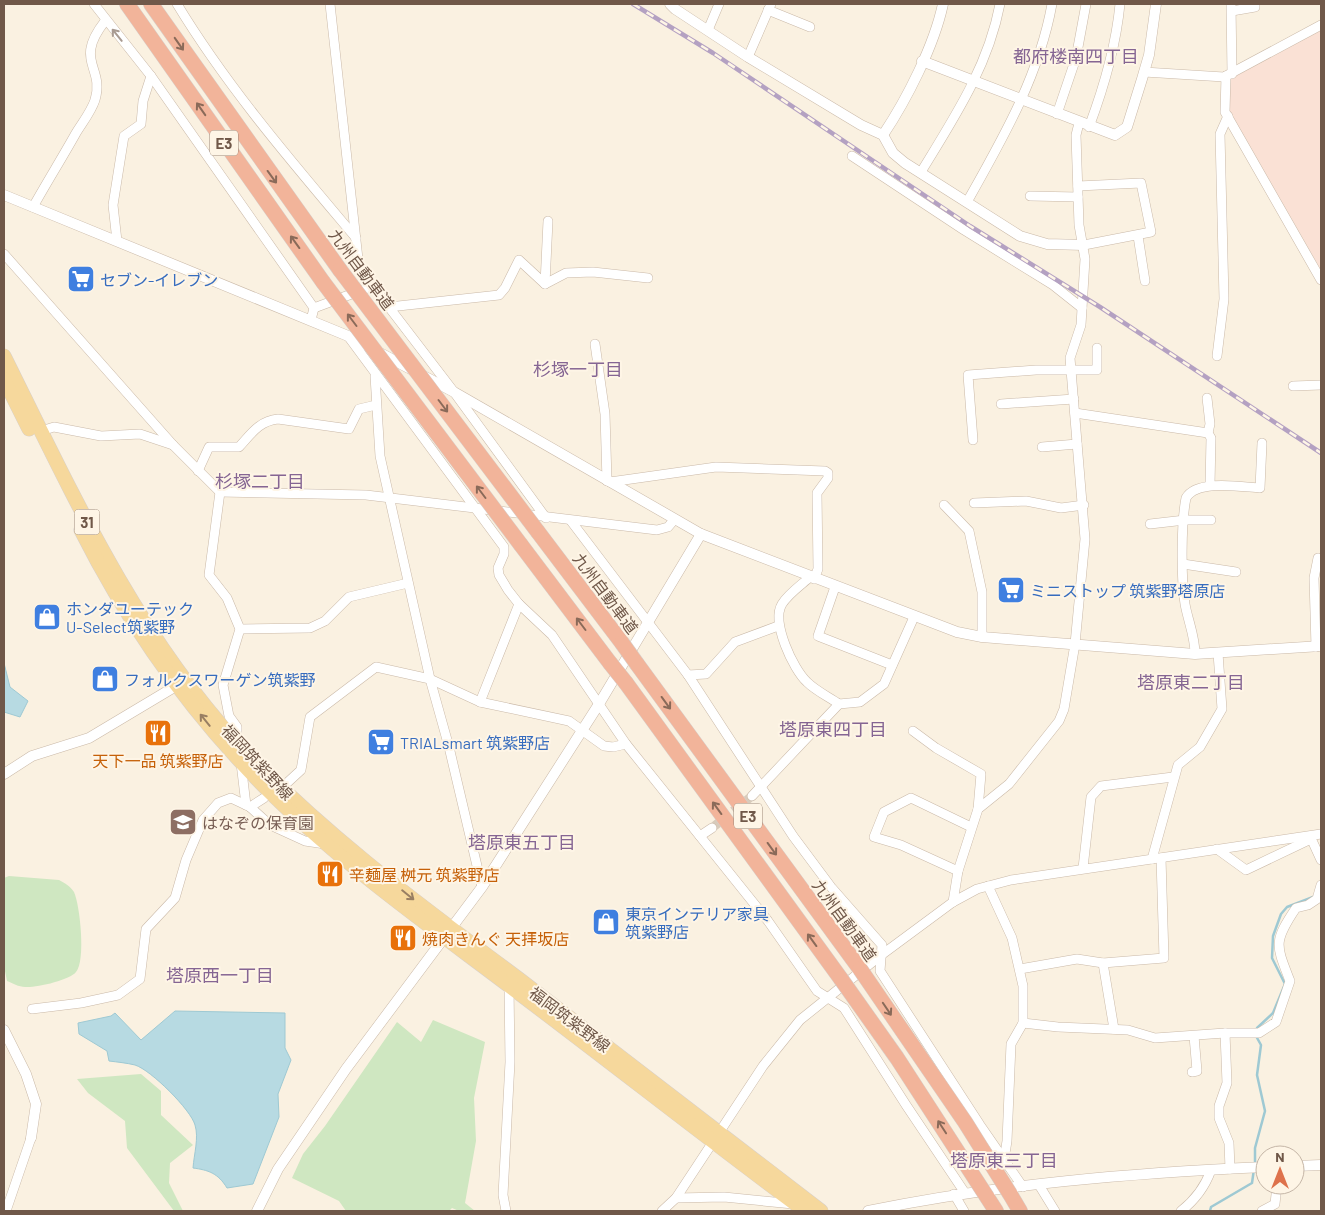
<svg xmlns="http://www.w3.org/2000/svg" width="1325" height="1215" font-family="Barlow,'Noto Sans JP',sans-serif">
<rect width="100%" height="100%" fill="#faf1e1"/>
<path fill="#fae1d5" d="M1321 28V270L1228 109 1230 79Z"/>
<g fill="#cfe7c1">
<path d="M9 876 59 880C65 883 71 887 74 892 80 905 86 961 76 972 70 980 36 988 25 987 19 987 12 983 7 981L4 966V878Z"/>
<path d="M433 1020 485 1042 474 1098 476 1141 465 1203 475 1211H459L452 1208 449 1211H346L339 1201 292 1178 303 1154 325 1126 397 1022 421 1042Z"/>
<path d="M141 1074 161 1091V1115L193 1145 170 1163 169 1183 183 1211H174L127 1148 125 1121 88 1093 77 1079Z"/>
</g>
<g fill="#b7dae2" stroke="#9ec9d3">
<path d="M4 663 10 687 28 701 20 717 4 712Z"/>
<path d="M175 1011 285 1013V1048L291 1060 278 1094 279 1117 253 1184 227 1188C218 1173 208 1170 193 1168 194 1154 199 1138 195 1125 191 1110 151 1070 135 1065 127 1063 117 1062 109 1061L107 1051 79 1034 78 1023 111 1016 115 1013 141 1040Z"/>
</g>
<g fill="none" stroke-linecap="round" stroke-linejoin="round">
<g stroke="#9ec9d3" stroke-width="2.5">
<path d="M1257 1030V1028L1273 1013 1285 984 1272 958 1273 936 1281 914 1287 907 1313 897"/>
<path d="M1255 1164V1148L1265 1111 1257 1075 1261 1045 1256 1036"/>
<path d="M1210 1211 1211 1207 1252 1183 1254 1169"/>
</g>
<path stroke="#d8cbbb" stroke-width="9" stroke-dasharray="9 4.5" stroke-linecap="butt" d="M712 828 752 796"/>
<g stroke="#cab9a8" stroke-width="10">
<g id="minor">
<path d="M94 4 151 76 314 308 311 320"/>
<path d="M177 4C228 88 292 162 356 238"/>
<path d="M330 4 359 268 454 392 546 518"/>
<path d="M1231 4 1232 74"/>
<path d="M768 10 810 27"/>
<path d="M1232 11 1255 7V4"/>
<path d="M708 30 719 4"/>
<path d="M748 57 771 4"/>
<path d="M1144 72 1224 77 1321 25"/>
<path d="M1226 76 1225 112 1321 280"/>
<path d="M1057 114 1076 58 1086 4"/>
<path d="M1089 127C1104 87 1116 46 1120 4"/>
<path d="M852 156 964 230 1053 285 1082 308"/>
<path d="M921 172C954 118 988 67 1000 4"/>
<path d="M1078 186 1141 183 1151 232 1084 245"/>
<path d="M1030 196 1078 197"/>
<path d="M967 202C1003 138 1039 76 1052 4"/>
<path d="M33 207C47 182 62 158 76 133 82 123 91 112 95 100 105 66 73 62 105 21"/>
<path d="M1138 236 1145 281"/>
<path d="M117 241 113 205 124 136 141 124 143 101 151 76"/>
<path d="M4 254 173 445 220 492 366 495 657 530 668 527 674 520"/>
<path d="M545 284 548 221"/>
<path d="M389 307 499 295 505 288 519 260 545 284 566 273 593 272 648 278"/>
<path d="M314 308 373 286"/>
<path d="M348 336 504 547V554L498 568 499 575 508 590 519 604 552 635 626 744 768 921 817 991 844 1008 906 1105 965 1193"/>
<path d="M595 344 605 414 607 481"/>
<path d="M1217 356 1224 299 1220 134 1228 116"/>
<path d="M375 376 380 456 430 679 449 747 482 887"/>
<path d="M1293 386 1321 385"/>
<path d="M1207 398 1210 424 1208 433"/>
<path d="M1001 404 1074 399"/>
<path d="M1075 413 1208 433 1211 438 1210 485"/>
<path d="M41 431 54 427 101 436 140 434 173 445"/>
<path d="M973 440 968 375 1036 370H1097V348"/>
<path d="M1042 447 1077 444"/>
<path d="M198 471 209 447H239C251 434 259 421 278 419L349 429 359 409 376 405"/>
<path d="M610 482 716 467 825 471 828 473V478L817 493 818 569 814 579"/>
<path d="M220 492 209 575 227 598 240 629 223 685 229 716 237 727V742"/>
<path d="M974 503 1026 501 1061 508 1084 505"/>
<path d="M944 505 969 531 982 592V637"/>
<path d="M571 521 688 675 793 836 831 887 882 945 880 971 980 1125 1023 1187"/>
<path d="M1150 524 1185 520H1211"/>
<path d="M1183 564 1236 572"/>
<path d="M810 577C801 585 788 594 782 604 771 622 793 669 807 682 816 691 829 697 839 704L860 702 884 684 914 617"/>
<path d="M835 587 818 636 892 665"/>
<path d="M240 629 310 628 325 621 349 597 408 583"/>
<path d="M1316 647 1314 578 1318 558"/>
<path d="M1195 654C1195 636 1188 621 1185 604 1181 579 1181 523 1186 498 1197 479 1242 487 1260 488L1262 443"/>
<path d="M688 675 706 674 735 642 778 626"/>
<path d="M480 702 519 604"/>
<path d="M913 731 936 748 981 774 978 809"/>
<path d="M241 763 246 805"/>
<path d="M288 782 301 770 310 717 376 667 430 679 480 702 569 721 604 746 613 747 626 744"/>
<path d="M752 796 839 704"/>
<path d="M250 807 264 798"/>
<path d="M700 836 712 828"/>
<path d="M1310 836 1321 860"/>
<path d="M1217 849 1246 870 1311 839"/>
<path d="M1152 859 1178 765 1200 747 1222 709 1218 653"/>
<path d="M1083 868 1091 797 1101 786 1173 777"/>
<path d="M958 871 901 845 874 837 884 812 911 798 971 827"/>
<path d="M988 886 1012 938 1023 986V1023L1011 1044 1007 1141 1004 1160"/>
<path d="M953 902 958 871 978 809 1009 784 1059 721 1064 709 1075 644 1085 539 1070 358 1081 325 1085 259 1079 225 1076 135 1079 123"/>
<path d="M1103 963 1114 1029"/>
<path d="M1020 969 1077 959 1103 963 1164 958 1161 858"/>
<path d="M32 1009 81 1003 118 995 140 979 146 929 175 898 186 860 203 820 218 803 231 798 250 807 270 825 305 841 325 844"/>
<path d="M1023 1023 1058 1027 1128 1030 1155 1038 1225 1033H1259L1276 1022 1290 981C1276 945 1273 942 1296 908L1308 905 1317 899 1321 885"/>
<path d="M1225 1033 1227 1083 1219 1106V1118L1229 1143 1230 1169"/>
<path d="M1192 1072 1197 1071 1194 1036"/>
<path d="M1039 1185 1055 1211"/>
<path d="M954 1194 964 1211"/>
<path d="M676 1198 724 1197 793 1204"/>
<path d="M6 1211 31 1138"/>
<path d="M506 1211 503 1195 510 1062 509 985"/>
<path d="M662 1211 676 1198 763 1066 800 1020 880 956 953 902 977 889 1011 880 1321 834"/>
<path d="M1181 1211C1195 1200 1205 1187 1211 1170"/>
<path d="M1262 1211 1275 1204 1277 1185"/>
</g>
</g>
<g stroke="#cab9a8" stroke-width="11">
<g id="tertiary">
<path d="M670 4 675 9 748 57 861 125 883 135 893 153 905 163 1020 236 1047 244 1084 245"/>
<path d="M922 61 1115 135 1127 127 1142 79 1149 55 1156 4"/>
<path d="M883 135C907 99 934 46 943 4"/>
<path d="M4 195 348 336 454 392 701 534 957 632 982 637 1195 654 1321 646"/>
<path d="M4 774 32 756 89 738 181 683"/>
<path d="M4 1030 26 1074 36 1104 31 1138"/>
<path d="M1295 1166 1321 1165"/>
<path d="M257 1211 278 1169 346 1069 482 887 599 704 701 534"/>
<path d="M868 1211C998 1184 1132 1173 1265 1167"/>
</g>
</g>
<g stroke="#d7d0cc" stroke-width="15">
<g id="primary">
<path d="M4 356C71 491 134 631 237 743 321 833 421 906 519 979 620 1056 721 1133 821 1211"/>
<path d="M4 379 29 429"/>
<path d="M81 530C131 629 197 721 276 798 352 872 440 933 524 997 618 1068 711 1141 805 1211"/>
</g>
</g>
<g stroke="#d7d0cc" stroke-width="16">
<g id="motorway">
<path d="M127 4 323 282"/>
<path d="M151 4 340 270"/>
<path d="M538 532 622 643"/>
<path d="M521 545 610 663"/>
<path d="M637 664 860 969"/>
<path d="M626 683 841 979"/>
<path d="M1010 1194 1020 1211"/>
<path d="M987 1197 996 1211"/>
</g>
</g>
<use href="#minor" stroke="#fff" stroke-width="9"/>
<use href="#tertiary" stroke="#fff" stroke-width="10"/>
<use href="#primary" stroke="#f6d89c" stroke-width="14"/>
<use href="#motorway" stroke="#f2b49a" stroke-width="15"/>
<g stroke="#b4a1c2" stroke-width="4.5">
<path id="rail" d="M633 4 713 53 970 226 1100 307 1321 453"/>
</g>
<use href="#rail" stroke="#fef5e6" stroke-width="2.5" stroke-dasharray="8" stroke-linecap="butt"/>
<g stroke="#d7d0cc" stroke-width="16" stroke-linecap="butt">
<g id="motorway-bridge">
<path d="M340 270 538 532"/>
<path d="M323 282 521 545"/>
<path d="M622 643 637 664"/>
<path d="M610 663 626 683"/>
<path d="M860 969 965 1122 1010 1194"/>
<path d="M841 979 897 1058 987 1197"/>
</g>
</g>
<use href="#motorway-bridge" stroke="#f2b49a" stroke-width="15"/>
</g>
<defs><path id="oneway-shaft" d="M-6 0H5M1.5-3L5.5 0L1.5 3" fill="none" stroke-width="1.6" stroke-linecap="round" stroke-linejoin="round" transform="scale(1.25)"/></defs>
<use stroke="#a99b92" href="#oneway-shaft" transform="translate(117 35) rotate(-129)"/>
<g stroke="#8a6a59">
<use href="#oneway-shaft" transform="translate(179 44) rotate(55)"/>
<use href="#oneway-shaft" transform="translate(201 109) rotate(-125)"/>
<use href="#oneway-shaft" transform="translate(272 177) rotate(54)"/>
<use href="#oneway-shaft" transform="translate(295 242) rotate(-126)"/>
<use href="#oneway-shaft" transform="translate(352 320) rotate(-127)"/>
<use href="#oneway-shaft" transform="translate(443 406) rotate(53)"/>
<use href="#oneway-shaft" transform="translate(481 492) rotate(-127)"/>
<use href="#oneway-shaft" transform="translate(581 624) rotate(-127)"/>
<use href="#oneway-shaft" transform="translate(666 703) rotate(54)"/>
<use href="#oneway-shaft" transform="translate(717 808) rotate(-126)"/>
<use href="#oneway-shaft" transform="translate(772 849) rotate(54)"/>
<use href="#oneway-shaft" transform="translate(812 940) rotate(-126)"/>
<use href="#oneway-shaft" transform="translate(887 1009) rotate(56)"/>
<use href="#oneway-shaft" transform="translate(942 1127) rotate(-123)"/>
</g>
<g stroke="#987e62">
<use href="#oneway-shaft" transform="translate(205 720) rotate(-129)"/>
<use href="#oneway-shaft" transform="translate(408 895) rotate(39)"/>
</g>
<defs>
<g id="supermarket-square" transform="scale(1.4375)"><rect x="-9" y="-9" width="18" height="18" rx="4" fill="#3f7fe0" stroke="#fef5e6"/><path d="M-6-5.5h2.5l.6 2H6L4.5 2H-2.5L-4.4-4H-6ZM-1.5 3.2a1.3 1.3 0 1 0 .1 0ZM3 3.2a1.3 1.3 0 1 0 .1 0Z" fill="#fff"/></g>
<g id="shop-square" transform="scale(1.4375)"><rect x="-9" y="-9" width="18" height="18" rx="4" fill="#3f7fe0" stroke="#fef5e6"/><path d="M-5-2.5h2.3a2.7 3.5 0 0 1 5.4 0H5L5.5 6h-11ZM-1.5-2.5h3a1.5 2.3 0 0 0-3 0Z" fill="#fff"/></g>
<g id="restaurant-square" transform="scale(1.4375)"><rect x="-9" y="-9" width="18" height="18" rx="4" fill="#e8710a" stroke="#fef5e6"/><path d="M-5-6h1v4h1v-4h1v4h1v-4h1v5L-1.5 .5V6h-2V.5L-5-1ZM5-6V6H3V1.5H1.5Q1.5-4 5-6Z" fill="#fff"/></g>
<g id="school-square" transform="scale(1.4375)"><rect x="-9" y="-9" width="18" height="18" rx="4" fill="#8d6e63" stroke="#fef5e6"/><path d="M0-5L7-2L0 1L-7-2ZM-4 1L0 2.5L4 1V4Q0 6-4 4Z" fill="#fff"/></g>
</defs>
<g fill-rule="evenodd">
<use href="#supermarket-square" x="81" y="279"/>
<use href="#supermarket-square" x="1011" y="590"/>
<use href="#shop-square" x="47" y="617"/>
<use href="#shop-square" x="105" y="679"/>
<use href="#restaurant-square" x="158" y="733"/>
<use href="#supermarket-square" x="381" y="742"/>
<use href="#school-square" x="183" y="822"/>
<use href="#restaurant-square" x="330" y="874"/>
<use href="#shop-square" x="606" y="922"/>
<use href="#restaurant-square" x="403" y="938"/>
</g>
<g text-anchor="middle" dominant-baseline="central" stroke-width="4" stroke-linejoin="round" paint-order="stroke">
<g fill="#fef5e6" stroke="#9b8778" stroke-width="1">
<rect x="210" y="130.5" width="28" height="25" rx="4"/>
<rect x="74.5" y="509.5" width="25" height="25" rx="4"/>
<rect x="734" y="803.5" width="28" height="25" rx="4"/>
</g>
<g font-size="15" font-weight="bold" fill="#705849">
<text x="224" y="143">E3</text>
<text x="87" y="522">31</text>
<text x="748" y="816">E3</text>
</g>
<g font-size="16" fill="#705849" stroke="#fef5e6">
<text transform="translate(362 269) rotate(53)">九州自動車道</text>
<text transform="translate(606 593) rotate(53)">九州自動車道</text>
<text transform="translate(258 762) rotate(47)">福岡筑紫野線</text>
<text transform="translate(845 920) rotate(54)">九州自動車道</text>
<text transform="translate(570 1019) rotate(37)">福岡筑紫野線</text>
</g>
<g font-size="16" fill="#366cbe" stroke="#fef5e6" text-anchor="start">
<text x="100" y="279">セブン-イレブン</text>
<text x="1030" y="590">ミニストップ 筑紫野塔原店</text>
<text x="66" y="608">ホンダユーテック<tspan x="66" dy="18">U-Select筑紫野</tspan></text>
<text x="124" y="679">フォルクスワーゲン筑紫野</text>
<text x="400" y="742">TRIALsmart 筑紫野店</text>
<text x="625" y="913">東京インテリア家具<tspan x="625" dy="18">筑紫野店</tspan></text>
</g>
<g font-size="16" fill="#c56008" stroke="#fef5e6" text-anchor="start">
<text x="158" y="760" text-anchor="middle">天下一品 筑紫野店</text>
<text x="349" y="874">辛麺屋 桝元 筑紫野店</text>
<text x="422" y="938">焼肉きんぐ 天拝坂店</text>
</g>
<g font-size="16" fill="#785e54" stroke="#fef5e6" text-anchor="start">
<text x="202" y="822">はなぞの保育園</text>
</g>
<g font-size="18" fill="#856593" stroke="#fef5e6">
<text x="1076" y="56">都府楼南四丁目</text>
<text x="578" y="369">杉塚一丁目</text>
<text x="260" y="481">杉塚二丁目</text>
<text x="1191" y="682">塔原東二丁目</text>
<text x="833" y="729">塔原東四丁目</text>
<text x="522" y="842">塔原東五丁目</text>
<text x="220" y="975">塔原西一丁目</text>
<text x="1004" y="1160">塔原東三丁目</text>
</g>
</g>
<rect width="1325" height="1215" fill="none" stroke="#705849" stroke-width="10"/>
<g transform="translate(1280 1170)"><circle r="24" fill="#fef5e6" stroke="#c5b6a7"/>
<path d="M0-4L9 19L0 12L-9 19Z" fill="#de724c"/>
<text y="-8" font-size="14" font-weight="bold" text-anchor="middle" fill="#705849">N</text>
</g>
</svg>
